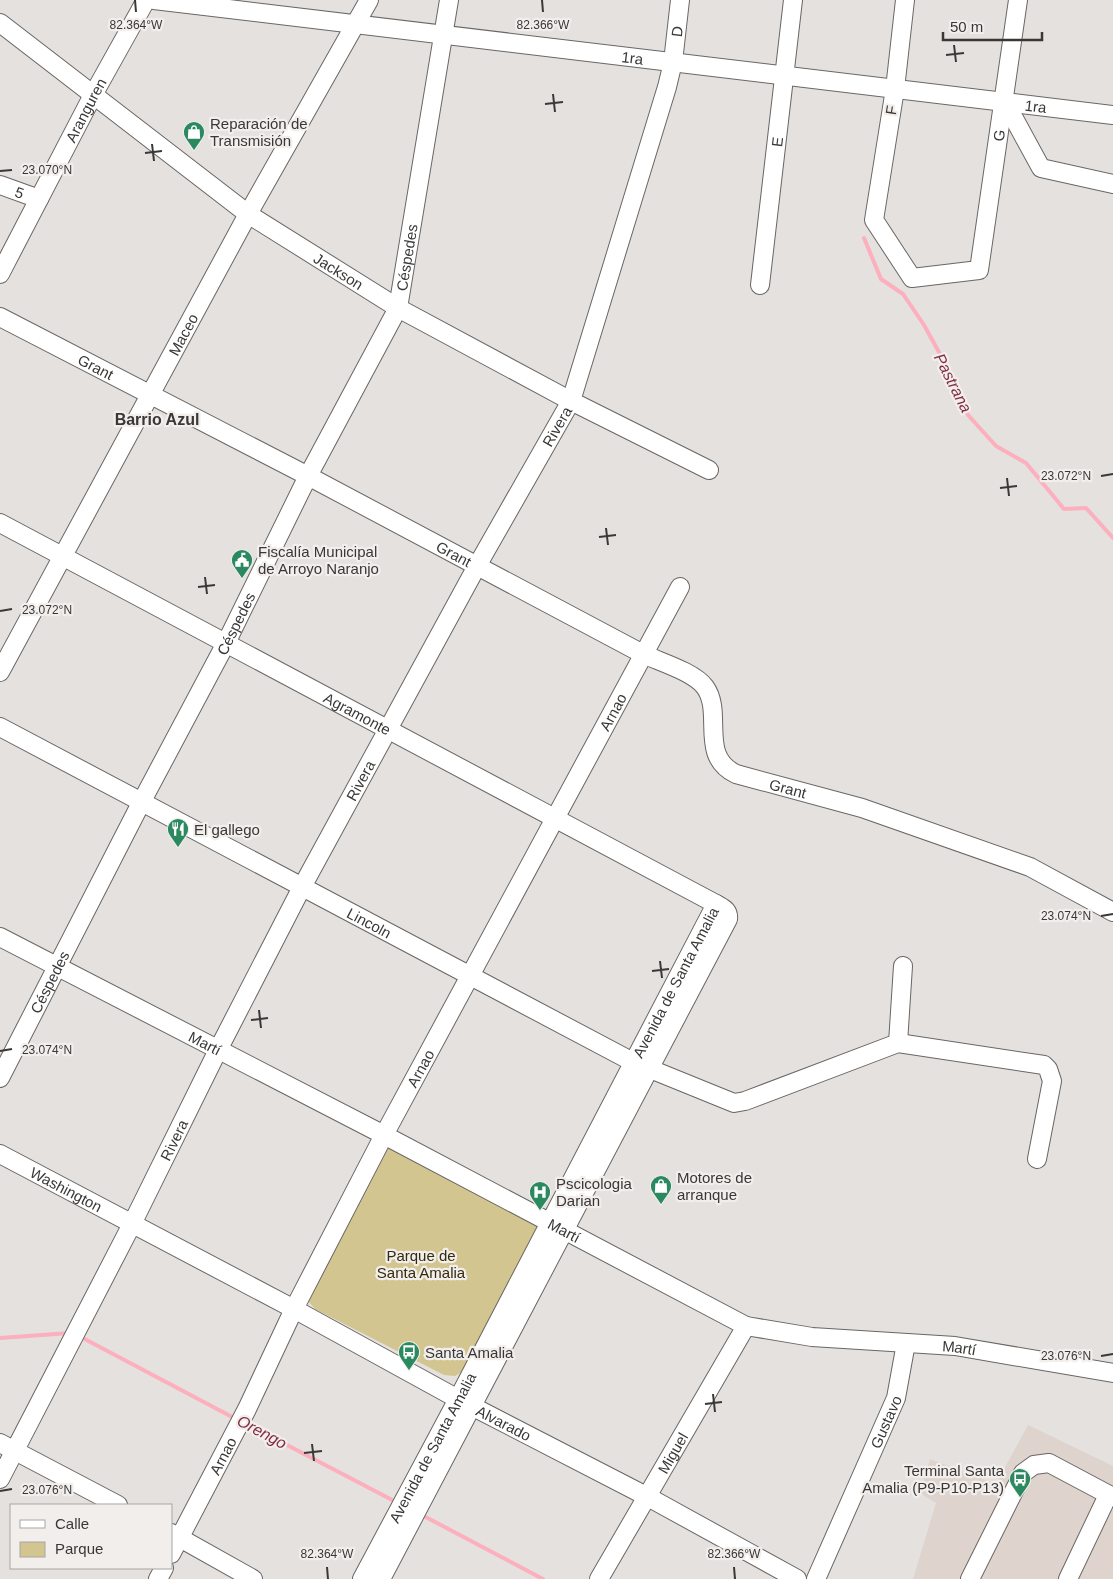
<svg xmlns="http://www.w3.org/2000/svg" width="1113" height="1579" font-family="Arial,sans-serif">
<rect width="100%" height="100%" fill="#e5e1df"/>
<path fill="#ded3cd" d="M1028 1425 1113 1466V1579H913L936 1503 920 1493 930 1459 996 1484Z"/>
<path fill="#d3c58f" d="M385 1148H399L531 1217 537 1227 536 1234 465 1370 455 1376 444 1375 315 1309 309 1302V1292Z"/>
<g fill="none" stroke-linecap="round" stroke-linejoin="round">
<g stroke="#fcb0bd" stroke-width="4">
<path d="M864 238 881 279 903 294 924 325 940 354 968 415 996 446 1026 463 1064 509 1086 508 1113 538"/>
<path d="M79 1336 236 1419"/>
<path d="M0 1338 70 1333"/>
<path d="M245 1423 398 1503"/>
<path d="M420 1514 543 1579"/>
</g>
<g stroke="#696664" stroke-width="20">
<g id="minor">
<path id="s1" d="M154 0 1113 115"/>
<path id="s2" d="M905 0 895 89 874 220 912 278 979 270 1018 0"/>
<path id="s3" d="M0 23 248 214 398 308 571 401 709 470"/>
<path d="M1005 102 1041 168 1113 184"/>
<path id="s4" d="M0 185 39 199"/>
<path id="s5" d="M0 274 93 95 146 0"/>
<path id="s6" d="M760 285 793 0"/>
<path id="s7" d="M0 317 308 476 643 654C660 662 694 672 705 687 724 713 698 756 736 774L862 808 1030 867 1113 912"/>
<path id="s8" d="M0 523 716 904"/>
<path id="s9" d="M0 672 248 214 369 0"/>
<path id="s10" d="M0 727 633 1062 734 1103 745 1101 898 1043 1044 1065 1048 1069 1052 1081 1037 1159"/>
<path id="s11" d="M0 937 384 1135 746 1326 812 1337 955 1346 1113 1373"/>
<path d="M898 1043 903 966"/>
<path id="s12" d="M0 1078 142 801 226 643 308 476 398 308 449 0"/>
<path id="s13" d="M0 1154 294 1309 458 1399 648 1497 797 1579"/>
<path d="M0 1443 118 1505"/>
<path id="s14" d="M0 1479 132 1224 218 1050 302 887 477 566 571 401 667 87 673 62 680 0"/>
<path d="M171 1533 253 1579"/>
<path id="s15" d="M171 1554 247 1409 294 1309 384 1135 680 587"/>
<path d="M158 1579 164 1568"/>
<path id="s16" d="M362 1579 458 1399 716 904C723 908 729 910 728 919L381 1579"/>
<path id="s17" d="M599 1579 746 1326"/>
<path id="s18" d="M816 1579 896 1398 906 1343"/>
<path d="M970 1579 1023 1473 1034 1465 1049 1463 1113 1497"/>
<path d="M1068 1579 1108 1495"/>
</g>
</g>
<use href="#minor" stroke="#fff" stroke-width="18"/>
</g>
<path fill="none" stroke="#393837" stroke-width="2" d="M135 0 136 12M542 0 543 12M954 45 956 62M946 55 964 53M553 94 555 112M545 104 563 102M152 144 154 161M145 153 162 151M0 171 12 170M1101 476 1113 474M1007 478 1009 496M1000 488 1017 486M606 528 608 545M599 537 616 535M205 577 207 594M198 587 215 585M0 611 12 609M1101 916 1113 914M660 961 662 978M652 971 669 969M259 1010 261 1028M251 1020 268 1018M0 1051 12 1049M1101 1356 1113 1354M713 1394 715 1412M705 1404 722 1402M312 1444 314 1461M304 1453 322 1451M0 1491 12 1489M327 1567 328 1579M734 1567 735 1579"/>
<defs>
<g id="shop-pin" transform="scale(1.125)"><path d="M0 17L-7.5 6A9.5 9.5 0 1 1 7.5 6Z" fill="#2b8960" stroke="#f2eeec"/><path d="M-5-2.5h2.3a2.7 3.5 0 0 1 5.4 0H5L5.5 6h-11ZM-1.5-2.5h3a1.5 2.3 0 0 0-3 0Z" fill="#fff"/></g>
<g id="civic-pin" transform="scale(1.125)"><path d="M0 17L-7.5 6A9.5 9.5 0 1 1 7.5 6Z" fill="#2b8960" stroke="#f2eeec"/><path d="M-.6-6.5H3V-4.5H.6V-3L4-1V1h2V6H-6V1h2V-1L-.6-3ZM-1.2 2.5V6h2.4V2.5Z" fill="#fff"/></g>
<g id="restaurant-pin" transform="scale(1.125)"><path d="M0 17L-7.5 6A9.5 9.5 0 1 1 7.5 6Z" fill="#2b8960" stroke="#f2eeec"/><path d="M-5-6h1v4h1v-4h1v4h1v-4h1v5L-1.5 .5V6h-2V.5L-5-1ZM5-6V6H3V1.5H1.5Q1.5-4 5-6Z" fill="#fff"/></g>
<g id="hospital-pin" transform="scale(1.125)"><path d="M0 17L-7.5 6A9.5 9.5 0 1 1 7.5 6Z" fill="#2b8960" stroke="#f2eeec"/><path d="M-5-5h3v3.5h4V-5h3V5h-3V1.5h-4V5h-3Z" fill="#fff"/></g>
<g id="bus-pin" transform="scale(1.125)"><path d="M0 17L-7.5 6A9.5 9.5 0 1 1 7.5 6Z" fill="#2b8960" stroke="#f2eeec"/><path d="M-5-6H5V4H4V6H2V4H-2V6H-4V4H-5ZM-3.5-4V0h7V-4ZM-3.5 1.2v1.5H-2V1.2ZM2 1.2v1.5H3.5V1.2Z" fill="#fff"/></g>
</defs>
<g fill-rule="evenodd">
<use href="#shop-pin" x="194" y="132"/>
<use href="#civic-pin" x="242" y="560"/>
<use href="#restaurant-pin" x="178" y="829"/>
<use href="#shop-pin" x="661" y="1186"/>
<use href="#hospital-pin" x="540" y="1192"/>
<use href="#bus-pin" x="409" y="1352"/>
<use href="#bus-pin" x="1020" y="1479"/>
</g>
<g text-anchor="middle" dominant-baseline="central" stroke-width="4.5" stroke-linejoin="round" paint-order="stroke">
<g font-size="15" fill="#393837" stroke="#f2eeec">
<text stroke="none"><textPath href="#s14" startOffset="1605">D</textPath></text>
<text stroke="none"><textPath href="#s1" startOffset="482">1ra</textPath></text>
<text stroke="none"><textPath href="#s1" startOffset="888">1ra</textPath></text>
<text stroke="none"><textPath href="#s5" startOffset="185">Aranguren</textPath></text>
<text transform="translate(891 110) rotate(-81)">F</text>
<text stroke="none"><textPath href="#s2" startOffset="495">G</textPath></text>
<text stroke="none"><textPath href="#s6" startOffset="144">E</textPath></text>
<text stroke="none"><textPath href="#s4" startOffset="21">5</textPath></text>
<text stroke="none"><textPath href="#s12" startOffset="918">Céspedes</textPath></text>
<text stroke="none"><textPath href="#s3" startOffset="420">Jackson</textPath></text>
<text stroke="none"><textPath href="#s9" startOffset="384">Maceo</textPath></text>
<text stroke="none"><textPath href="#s7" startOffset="108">Grant</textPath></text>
<text stroke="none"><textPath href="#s14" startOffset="1191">Rivera</textPath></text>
<text stroke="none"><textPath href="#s7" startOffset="512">Grant</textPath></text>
<text stroke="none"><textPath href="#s12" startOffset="512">Céspedes</textPath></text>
<text stroke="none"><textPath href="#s15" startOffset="951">Arnao</textPath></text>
<text stroke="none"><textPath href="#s8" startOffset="405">Agramonte</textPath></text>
<text stroke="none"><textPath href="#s14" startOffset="786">Rivera</textPath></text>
<text stroke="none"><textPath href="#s7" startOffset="948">Grant</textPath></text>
<text stroke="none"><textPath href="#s10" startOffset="418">Lincoln</textPath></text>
<text stroke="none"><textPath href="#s12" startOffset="108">Céspedes</textPath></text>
<text stroke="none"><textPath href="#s16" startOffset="674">Avenida de Santa Amalia</textPath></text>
<text stroke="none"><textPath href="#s11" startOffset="231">Martí</textPath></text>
<text stroke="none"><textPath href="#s15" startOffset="546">Arnao</textPath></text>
<text stroke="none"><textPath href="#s14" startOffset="381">Rivera</textPath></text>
<text stroke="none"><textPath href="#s13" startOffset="75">Washington</textPath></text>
<text stroke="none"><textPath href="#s11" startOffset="636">Martí</textPath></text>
<text stroke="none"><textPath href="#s11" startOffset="1056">Martí</textPath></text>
<text stroke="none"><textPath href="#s18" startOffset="172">Gustavo</textPath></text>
<text stroke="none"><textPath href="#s13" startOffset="571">Alvarado</textPath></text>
<text stroke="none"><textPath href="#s16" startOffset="149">Avenida de Santa Amalia</textPath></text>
<text stroke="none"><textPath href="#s17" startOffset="146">Miguel</textPath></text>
<text stroke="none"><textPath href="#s15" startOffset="111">Arnao</textPath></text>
</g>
<g font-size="15" fill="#393837" stroke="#f2eeec" text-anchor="start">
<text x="210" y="123">Reparación de<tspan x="210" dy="17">Transmisión</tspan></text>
<text x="258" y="551">Fiscalía Municipal<tspan x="258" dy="17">de Arroyo Naranjo</tspan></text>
<text x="194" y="829">El gallego</text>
<text x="677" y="1177">Motores de<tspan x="677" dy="17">arranque</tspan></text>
<text x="556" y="1183">Pscicologia<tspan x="556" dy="17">Darian</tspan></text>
<text x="425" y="1352">Santa Amalia</text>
<text x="1004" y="1470" text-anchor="end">Terminal Santa<tspan x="1004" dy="17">Amalia (P9-P10-P13)</tspan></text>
</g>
<g font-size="15" fill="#332b0d" stroke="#f2eeec">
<text x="421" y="1255">Parque de<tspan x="421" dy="17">Santa Amalia</tspan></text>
</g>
<g font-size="16" font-style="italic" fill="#832d43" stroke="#f2eeec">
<text transform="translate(953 383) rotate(63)">Pastrana</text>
<text transform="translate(262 1432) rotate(28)">Orengo</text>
</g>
<g font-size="16" font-weight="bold" fill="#393837" stroke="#f2eeec">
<text x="157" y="419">Barrio Azul</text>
</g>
</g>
<g font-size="12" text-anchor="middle" fill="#393837" stroke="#f2eeec" stroke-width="4.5" stroke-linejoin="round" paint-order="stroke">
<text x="136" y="29">82.364°W</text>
<text x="543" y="29">82.366°W</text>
<text x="47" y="174">23.070°N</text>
<text x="1066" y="480">23.072°N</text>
<text x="47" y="614">23.072°N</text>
<text x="1066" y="920">23.074°N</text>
<text x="47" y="1054">23.074°N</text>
<text x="1066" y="1360">23.076°N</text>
<text x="47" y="1494">23.076°N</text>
<text x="327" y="1558">82.364°W</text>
<text x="734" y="1558">82.366°W</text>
</g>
<rect x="10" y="1504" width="162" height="65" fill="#f2eeec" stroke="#a8a5a4"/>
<rect x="20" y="1520" width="25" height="8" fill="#ffffff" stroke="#a8a5a4"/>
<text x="55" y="1529" font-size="15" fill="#393837">Calle</text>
<rect x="20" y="1542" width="25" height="15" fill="#d3c58f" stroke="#a8a5a4"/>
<text x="55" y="1554" font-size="15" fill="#393837">Parque</text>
<path d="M943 32v8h99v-8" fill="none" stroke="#393837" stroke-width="2.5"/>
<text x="950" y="32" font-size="15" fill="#393837" stroke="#f2eeec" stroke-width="4" paint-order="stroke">50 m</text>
</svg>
